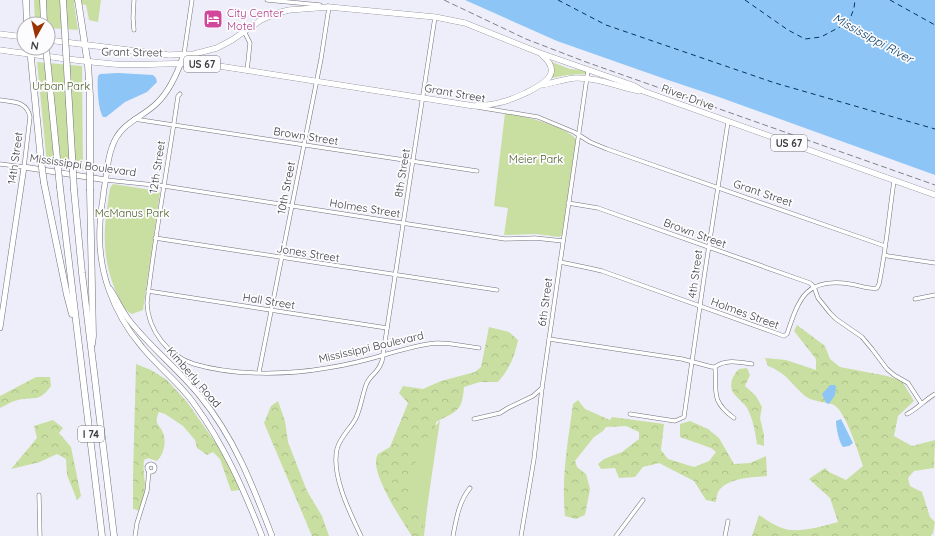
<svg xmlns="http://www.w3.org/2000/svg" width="935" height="536" font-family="Quicksand,sans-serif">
<defs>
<pattern id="forest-crowns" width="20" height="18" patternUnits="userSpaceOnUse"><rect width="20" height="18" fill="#c9dfa1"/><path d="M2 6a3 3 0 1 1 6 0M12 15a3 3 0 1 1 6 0" fill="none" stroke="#aec08c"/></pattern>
</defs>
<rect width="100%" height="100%" fill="#eeeefa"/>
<g fill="url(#forest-crowns)">
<path d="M797 325 825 346 830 359 840 367 887 376 902 381 914 401 898 416 894 436 912 446 935 440 934 468 914 471 908 478 910 486 922 492 930 517 935 522 933 533 931 536H752L759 515C767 520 775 526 785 529 799 533 824 526 838 522L830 498 809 479 825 468 829 472 846 480 863 466C858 452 846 412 834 405 826 401 814 403 805 396 790 383 788 374 768 366L765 358 786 360 816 370V359L794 331Z"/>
<path d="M489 327 509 332 518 340C515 356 509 370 498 382H480L464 387C462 412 457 411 436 422L424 536H412C402 521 374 478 376 460 376 458 377 456 378 454L390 447 408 403 399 393 403 386 423 389 441 381 475 372 481 367Z"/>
<path d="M136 364 151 370 167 380 187 402 224 455 240 490 231 491 220 459 213 452 207 455 197 448 195 440 183 426 165 414 159 412C153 425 160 424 163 433 167 443 163 455 157 461L148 458 144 460C143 469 144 474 145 483 145 493 143 501 140 511L133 509V476Z"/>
<path d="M747 368 750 375 745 386 756 396 762 407 760 418 764 435V446L757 444C755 431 753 419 747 408 744 403 739 400 736 396 727 387 732 376 739 369Z"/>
<path d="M36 377H50L51 386C39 403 34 396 18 400 12 401 6 405 0 408V396Z"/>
<path d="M578 400 585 409 610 420 612 417 664 424 661 450 668 459 694 467 709 461 716 452 711 448 680 437V424L690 421 708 429 719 438 734 464 750 463 766 456 767 476C753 477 726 478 718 492 717 495 716 499 716 502L706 500 694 481 659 463 643 467 635 477 619 478 615 468 601 469 598 464 604 459 622 452 639 439V432L626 426 606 427 603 431 594 437 575 461 577 467 586 474 590 489 585 515 576 519 565 516C561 478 568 441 573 404Z"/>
<path d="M278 401 285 421 288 442 307 491 322 516 329 536H312L264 423 271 406Z"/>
<path d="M53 420 63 428 59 433 71 447 81 496 77 500 67 475 66 459 57 454 40 462 11 469 37 438 34 426Z"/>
</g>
<g fill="#c9dfa1">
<path d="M34 0H101L98 22 89 20 86 5 74 3 78 30 48 28V24H35Z"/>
<path d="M37 62 82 66 83 169 47 164Z"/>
<path d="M552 62 570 69 583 70 586 72V74L567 75 552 78Z"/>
<path d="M505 113C521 115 566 126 576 139L562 235 559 237 536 234 504 235 508 208 494 206Z"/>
<path d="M113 184 158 191 160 193 143 310 132 314C124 311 120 300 116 292 100 252 104 228 110 188Z"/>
<path d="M440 420 424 528 409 497 418 450Z"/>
</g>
<g fill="#8dc5f6">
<path d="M465 0H935V175L716 96 665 79 557 41Z"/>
<path d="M118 73 153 75 156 78 157 82 147 92 125 102 106 117H103C98 109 97 86 98 76L100 74Z"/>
<path d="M830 385H835L836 387 835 395 829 404 826 403 822 394Z"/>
<path d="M841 419 853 443 849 446 843 447C839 443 836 427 836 421Z"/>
</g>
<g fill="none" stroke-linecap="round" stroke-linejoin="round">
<g stroke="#00375e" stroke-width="1" stroke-dasharray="5 4" stroke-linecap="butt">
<path d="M558 0 606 25 775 83 935 129"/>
<path d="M745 0 788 30 805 39 821 37 849 22 854 8 855 0"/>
<path d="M890 0 935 25"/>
</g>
<g stroke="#71717b" stroke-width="4.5">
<g id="street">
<path d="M267 0 320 5"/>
<path d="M134 30 133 18 134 0"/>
<path d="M244 31 250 43 247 71"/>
<path d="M184 54 192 0"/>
<path d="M180 94 178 96C168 165 155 234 147 303 148 330 168 356 194 364 234 376 287 375 327 368 347 365 367 360 387 354 403 350 420 344 437 343 451 343 465 346 479 348"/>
<path d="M0 100C13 102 27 101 30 117L24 167 0 164"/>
<path d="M477 107 538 117 574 132 590 142 607 149 885 246"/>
<path d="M134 119 477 171"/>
<path d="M106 180 164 186 505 239 535 238 563 241"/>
<path d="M568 203 598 208 810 283 814 287 818 298 830 313 836 319 862 337 872 349 887 369 894 375 908 383 921 403"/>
<path d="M155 238 497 290"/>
<path d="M885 255 888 256 935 263"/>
<path d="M560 262 589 268 602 271 784 336 787 334C799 298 806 277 850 284 859 285 869 290 877 288L879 284C886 250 889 215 894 181"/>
<path d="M148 291 387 328"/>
<path d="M915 299 935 295"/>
<path d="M549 339 682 359 712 367H715"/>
<path d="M715 367C717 391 710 401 734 418"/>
<path d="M715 367C726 359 739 362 752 364"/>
<path d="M259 372 321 59 329 7 328 6"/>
<path d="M630 414 675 421 684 417 704 278 728 122"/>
<path d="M907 414C917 409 925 400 935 394"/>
<path d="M474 419 500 413 508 408 533 396 542 388"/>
<circle cx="151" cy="468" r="4"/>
<path d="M39 495 40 536"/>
<path d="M135 536 137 523 147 491 149 471"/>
<path d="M361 536C350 513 331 475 337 449 340 437 351 428 356 418 361 407 362 396 366 385 370 374 378 374 382 361L435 17"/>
<path d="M453 536C456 520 459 501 470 488"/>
<path d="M521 536 534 459 542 388 588 70"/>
<path d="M616 536 643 500"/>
<path d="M725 536 728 521"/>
</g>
</g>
<g stroke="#71717b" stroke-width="6">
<g id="secondary">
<path d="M184 54C178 72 170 91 156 104 140 119 120 123 112 147 107 160 107 175 104 189 103 201 100 213 100 225 97 270 113 313 142 347 158 367 180 383 195 405 224 445 244 490 262 536"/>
<path d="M110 289C117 299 121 310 129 320 150 347 178 369 200 396 234 437 253 486 272 536"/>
<path d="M0 328 24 167 106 180"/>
</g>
</g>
<g stroke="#71717b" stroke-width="6">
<g id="primary">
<path d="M0 34 24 37"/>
<path d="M48 40 169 55 194 54 217 48 232 40 261 20 277 13 289 10 329 7 435 17 465 23 540 53 632 85 643 91 935 195"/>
<path d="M0 50C38 55 76 61 113 64 144 66 175 62 206 64L474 106C484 105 493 105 502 102 511 100 519 96 528 92 545 83 563 73 542 55"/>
<path d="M542 85C553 83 564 79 575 78 597 77 618 87 639 91"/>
</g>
</g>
<g stroke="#71717b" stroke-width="7">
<g id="highway">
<path d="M26 0 27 24"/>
<path d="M43 0 44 24"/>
<path d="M78 0 88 65 90 96V167"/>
<path d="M30 48 41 161"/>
<path d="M44 183 67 295 72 314"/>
<path d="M60 188 102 536"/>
<path d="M74 190 82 273 114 536"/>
<path d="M90 191 93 336 92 344"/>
</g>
</g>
<use href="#street" stroke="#fff" stroke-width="3.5"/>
<use href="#secondary" stroke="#fff" stroke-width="5"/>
<use href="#primary" stroke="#fff" stroke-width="5.5"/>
<use href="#highway" stroke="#fff" stroke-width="6"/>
<path stroke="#82828a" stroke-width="1" stroke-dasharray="6 3" stroke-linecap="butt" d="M444 0 526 39 586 62 935 185"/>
<g stroke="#71717b" stroke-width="7" stroke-linecap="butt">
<g id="highway-bridge">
<path d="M63 0 74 190"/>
<path d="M46 48 60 188"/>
<path d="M41 161 44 183"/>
<path d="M90 191V167"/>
</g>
</g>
<use href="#highway-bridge" stroke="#fff" stroke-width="6"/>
</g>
<defs>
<g id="hotel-square" transform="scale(1)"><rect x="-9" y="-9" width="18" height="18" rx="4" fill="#d1479c" stroke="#fcfcfe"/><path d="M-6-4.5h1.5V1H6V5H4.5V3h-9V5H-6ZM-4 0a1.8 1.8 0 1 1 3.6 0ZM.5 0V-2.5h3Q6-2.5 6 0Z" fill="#fff"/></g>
</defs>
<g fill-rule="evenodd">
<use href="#hotel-square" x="213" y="19"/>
</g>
<g text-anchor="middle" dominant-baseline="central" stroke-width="3.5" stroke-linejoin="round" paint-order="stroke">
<g fill="#fcfcfe" stroke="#76767a" stroke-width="1">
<rect x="184" y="56" width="36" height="16" rx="3"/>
<rect x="771" y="135" width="36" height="16" rx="3"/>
<rect x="78" y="426" width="26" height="16" rx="3"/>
</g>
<g font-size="10" font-weight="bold" fill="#3c3c41">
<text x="202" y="64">US 67</text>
<text x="789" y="143">US 67</text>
<text x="91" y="434">I 74</text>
</g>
<g font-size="11" fill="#b23c85" stroke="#fcfcfe" text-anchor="start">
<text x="227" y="13">City Center<tspan x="227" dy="13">Motel</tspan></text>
</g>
<g font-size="11" fill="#3c3c41" stroke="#fcfcfe">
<text transform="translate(132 52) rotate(1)">Grant Street</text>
<text transform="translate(455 93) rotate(10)">Grant Street</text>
<text transform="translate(688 97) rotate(20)">River Drive</text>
<text transform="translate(306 136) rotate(9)">Brown Street</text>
<text transform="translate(15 158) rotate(-82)">14th Street</text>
<text transform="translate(83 165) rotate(8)">Mississippi Boulevard</text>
<text transform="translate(157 167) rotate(-81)">12th Street</text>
<text transform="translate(402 173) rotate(-81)">8th Street</text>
<text transform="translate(286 188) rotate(-79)">10th Street</text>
<text transform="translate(763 193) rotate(19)">Grant Street</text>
<text transform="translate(365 208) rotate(9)">Holmes Street</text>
<text transform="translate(695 233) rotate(20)">Brown Street</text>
<text transform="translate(308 253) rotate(9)">Jones Street</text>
<text transform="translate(695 274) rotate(-82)">4th Street</text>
<text transform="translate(269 301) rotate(9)">Hall Street</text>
<text transform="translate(545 302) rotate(-82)">6th Street</text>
<text transform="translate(745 313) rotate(20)">Holmes Street</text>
<text transform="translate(371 347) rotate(-13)">Mississippi Boulevard</text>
<text transform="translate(194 377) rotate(49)">Kimberly Road</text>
</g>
<g font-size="11" fill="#4c5e23" stroke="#fcfcfe">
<text x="61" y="86">Urban Park</text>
<text x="536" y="159">Meier Park</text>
<text x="132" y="213">McManus Park</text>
</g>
<g font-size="12" font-style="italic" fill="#00375e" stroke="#fcfcfe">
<text transform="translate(873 38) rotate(29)">Mississippi River</text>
</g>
</g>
<g transform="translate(36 36) rotate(188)"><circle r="19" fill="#fcfcfe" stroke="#afafb2"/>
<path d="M0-3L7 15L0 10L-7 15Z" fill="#993400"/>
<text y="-6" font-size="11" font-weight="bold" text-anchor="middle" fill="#3c3c41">N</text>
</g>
</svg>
